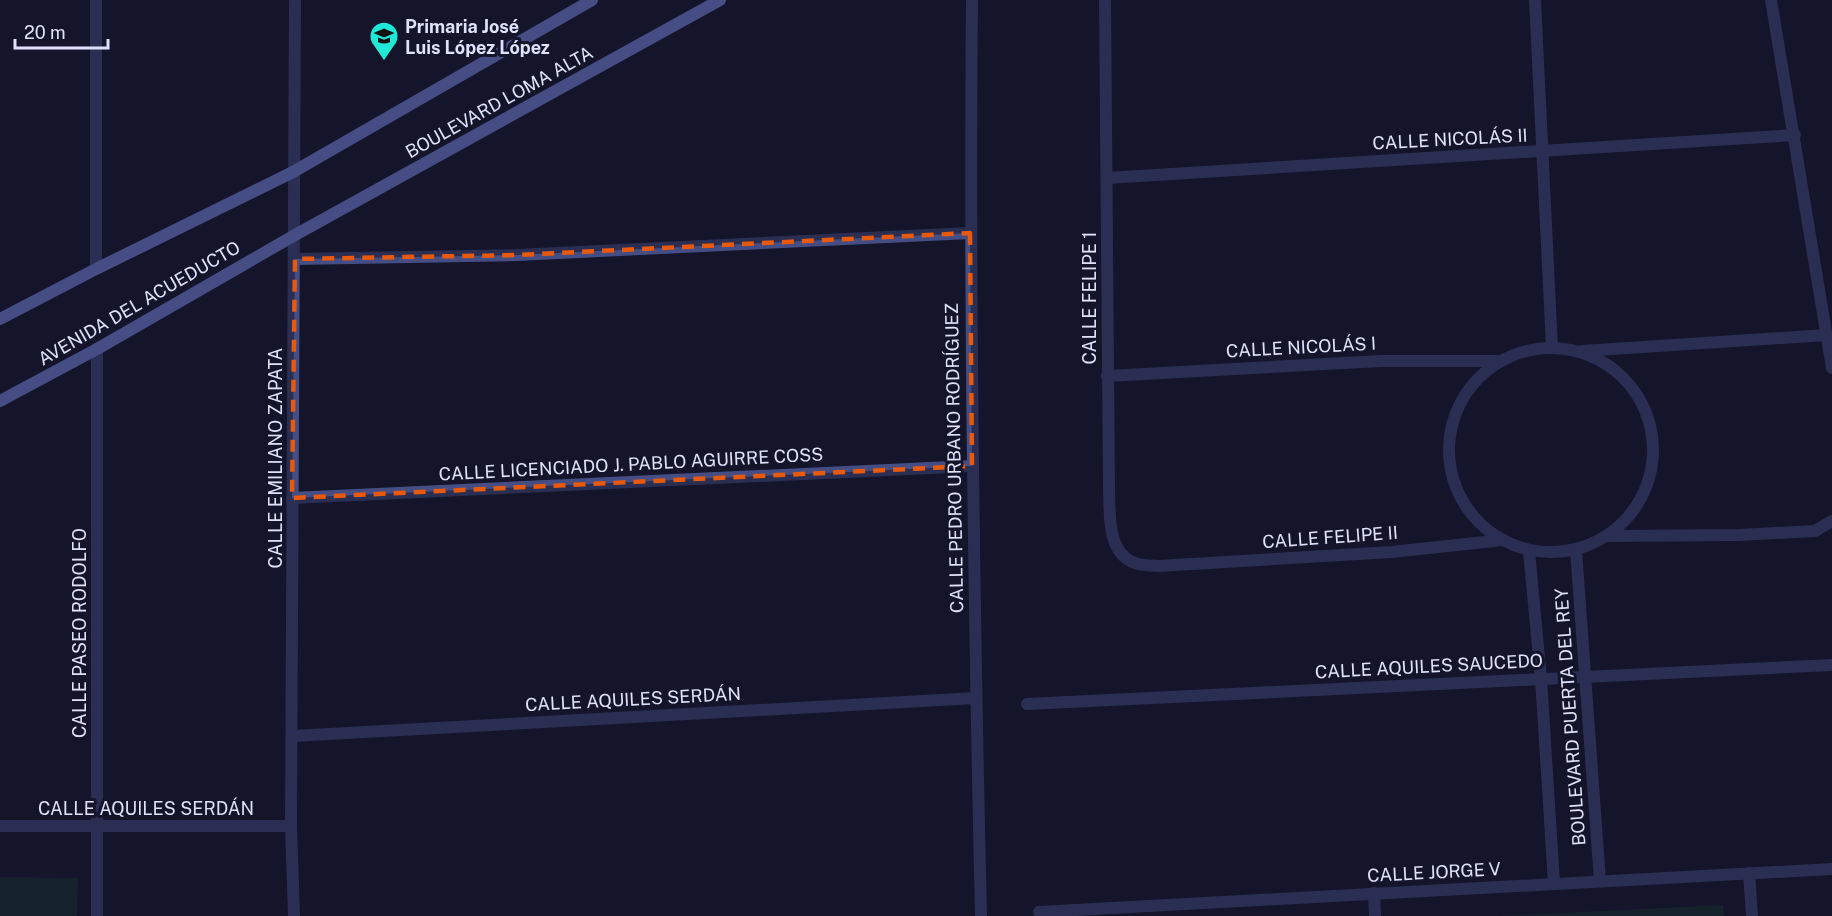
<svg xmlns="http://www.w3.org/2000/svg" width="1832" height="916" font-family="'Public Sans',sans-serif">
<rect width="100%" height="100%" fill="#14142a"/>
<g fill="#18332d">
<path d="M0 877 78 878 77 916H0Z"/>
<path d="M1723 905 1724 916H1498Z"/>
</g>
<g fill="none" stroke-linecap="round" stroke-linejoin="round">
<g stroke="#444e84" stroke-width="12">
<path d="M96 0V269"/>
<path d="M972 0C969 305 974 611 981 916"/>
<path d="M1105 0 1109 487C1110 511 1106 553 1135 563 1142 566 1151 565 1158 566L1392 552 1503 540"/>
<path d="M1535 0 1552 348"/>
<path d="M1771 0 1832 368"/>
<path d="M1107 178 1795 135"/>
<path d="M295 259 517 255 970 233"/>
<circle cx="1551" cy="450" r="102"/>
<path d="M1582 351 1826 335"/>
<path d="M1107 376 1381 361H1497"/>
<path d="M292 498 972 466"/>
<path d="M1607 536 1739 535 1815 531 1832 521"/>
<path d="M1576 550 1600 881"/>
<path d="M1529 551 1541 679 1554 883"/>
<path d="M1027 704 1832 665"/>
<path d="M293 736 976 698"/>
<path d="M0 826H291"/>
<path d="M1749 873 1752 916"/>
<path d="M1374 893 1375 916"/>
<path d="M1039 912 1832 869"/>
<path d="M97 916V349"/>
<path d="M294 916 291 826 295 0"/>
</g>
<g stroke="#8193f2" stroke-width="12">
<path d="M0 319 96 269 293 172 592 0"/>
<path d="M0 401 97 349 295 235 720 0"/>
</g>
</g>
<path d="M0 0H1832V916H0ZM970 233 972 466 292 498 295 259 517 255Z" fill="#14142a" fill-opacity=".55" fill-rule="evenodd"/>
<path fill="none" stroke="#e8590c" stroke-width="4.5" stroke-dasharray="12 8" stroke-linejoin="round" d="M970 233 972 466 292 498 295 259 517 255Z"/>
<defs>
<g id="school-pin" transform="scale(1.5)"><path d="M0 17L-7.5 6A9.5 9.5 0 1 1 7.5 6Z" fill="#20e8d6" stroke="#14142a"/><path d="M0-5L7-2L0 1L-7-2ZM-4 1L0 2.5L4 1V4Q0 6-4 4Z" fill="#111"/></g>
</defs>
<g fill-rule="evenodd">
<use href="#school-pin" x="384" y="36"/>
</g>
<g text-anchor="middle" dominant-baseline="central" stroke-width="6" stroke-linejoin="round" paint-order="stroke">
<g font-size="18" font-weight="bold" fill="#e0e2fc" stroke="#14142a" text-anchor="start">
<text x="405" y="26">Primaria José<tspan x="405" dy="21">Luis López López</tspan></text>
</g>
<g font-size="18" fill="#e0e2fc" stroke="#14142a">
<text transform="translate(499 102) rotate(-29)">BOULEVARD LOMA ALTA</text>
<text transform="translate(1450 139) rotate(-3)">CALLE NICOLÁS II</text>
<text transform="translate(1089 298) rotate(-90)">CALLE FELIPE 1</text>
<text transform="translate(139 303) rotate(-30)">AVENIDA DEL ACUEDUCTO</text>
<text transform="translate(1301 347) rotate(-3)">CALLE NICOLÁS I</text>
<text transform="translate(275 458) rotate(-90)">CALLE EMILIANO ZAPATA</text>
<text transform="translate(954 458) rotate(-91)">CALLE PEDRO URBANO RODRÍGUEZ</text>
<text transform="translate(631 464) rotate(-3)">CALLE LICENCIADO J. PABLO AGUIRRE COSS</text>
<text transform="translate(1330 537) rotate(-4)">CALLE FELIPE II</text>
<text transform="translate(79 633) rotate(-90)">CALLE PASEO RODOLFO</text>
<text transform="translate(1429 666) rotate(-3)">CALLE AQUILES SAUCEDO</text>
<text transform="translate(633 699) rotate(-3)">CALLE AQUILES SERDÁN</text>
<text transform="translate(1570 717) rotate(-94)">BOULEVARD PUERTA DEL REY</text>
<text x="146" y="808">CALLE AQUILES SERDÁN</text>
<text transform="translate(1434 872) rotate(-3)">CALLE JORGE V</text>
</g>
</g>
<path d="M15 39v9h93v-9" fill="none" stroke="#e0e2fc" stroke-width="3"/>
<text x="24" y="39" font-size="18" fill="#e0e2fc" stroke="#14142a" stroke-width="4.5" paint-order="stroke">20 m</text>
</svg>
